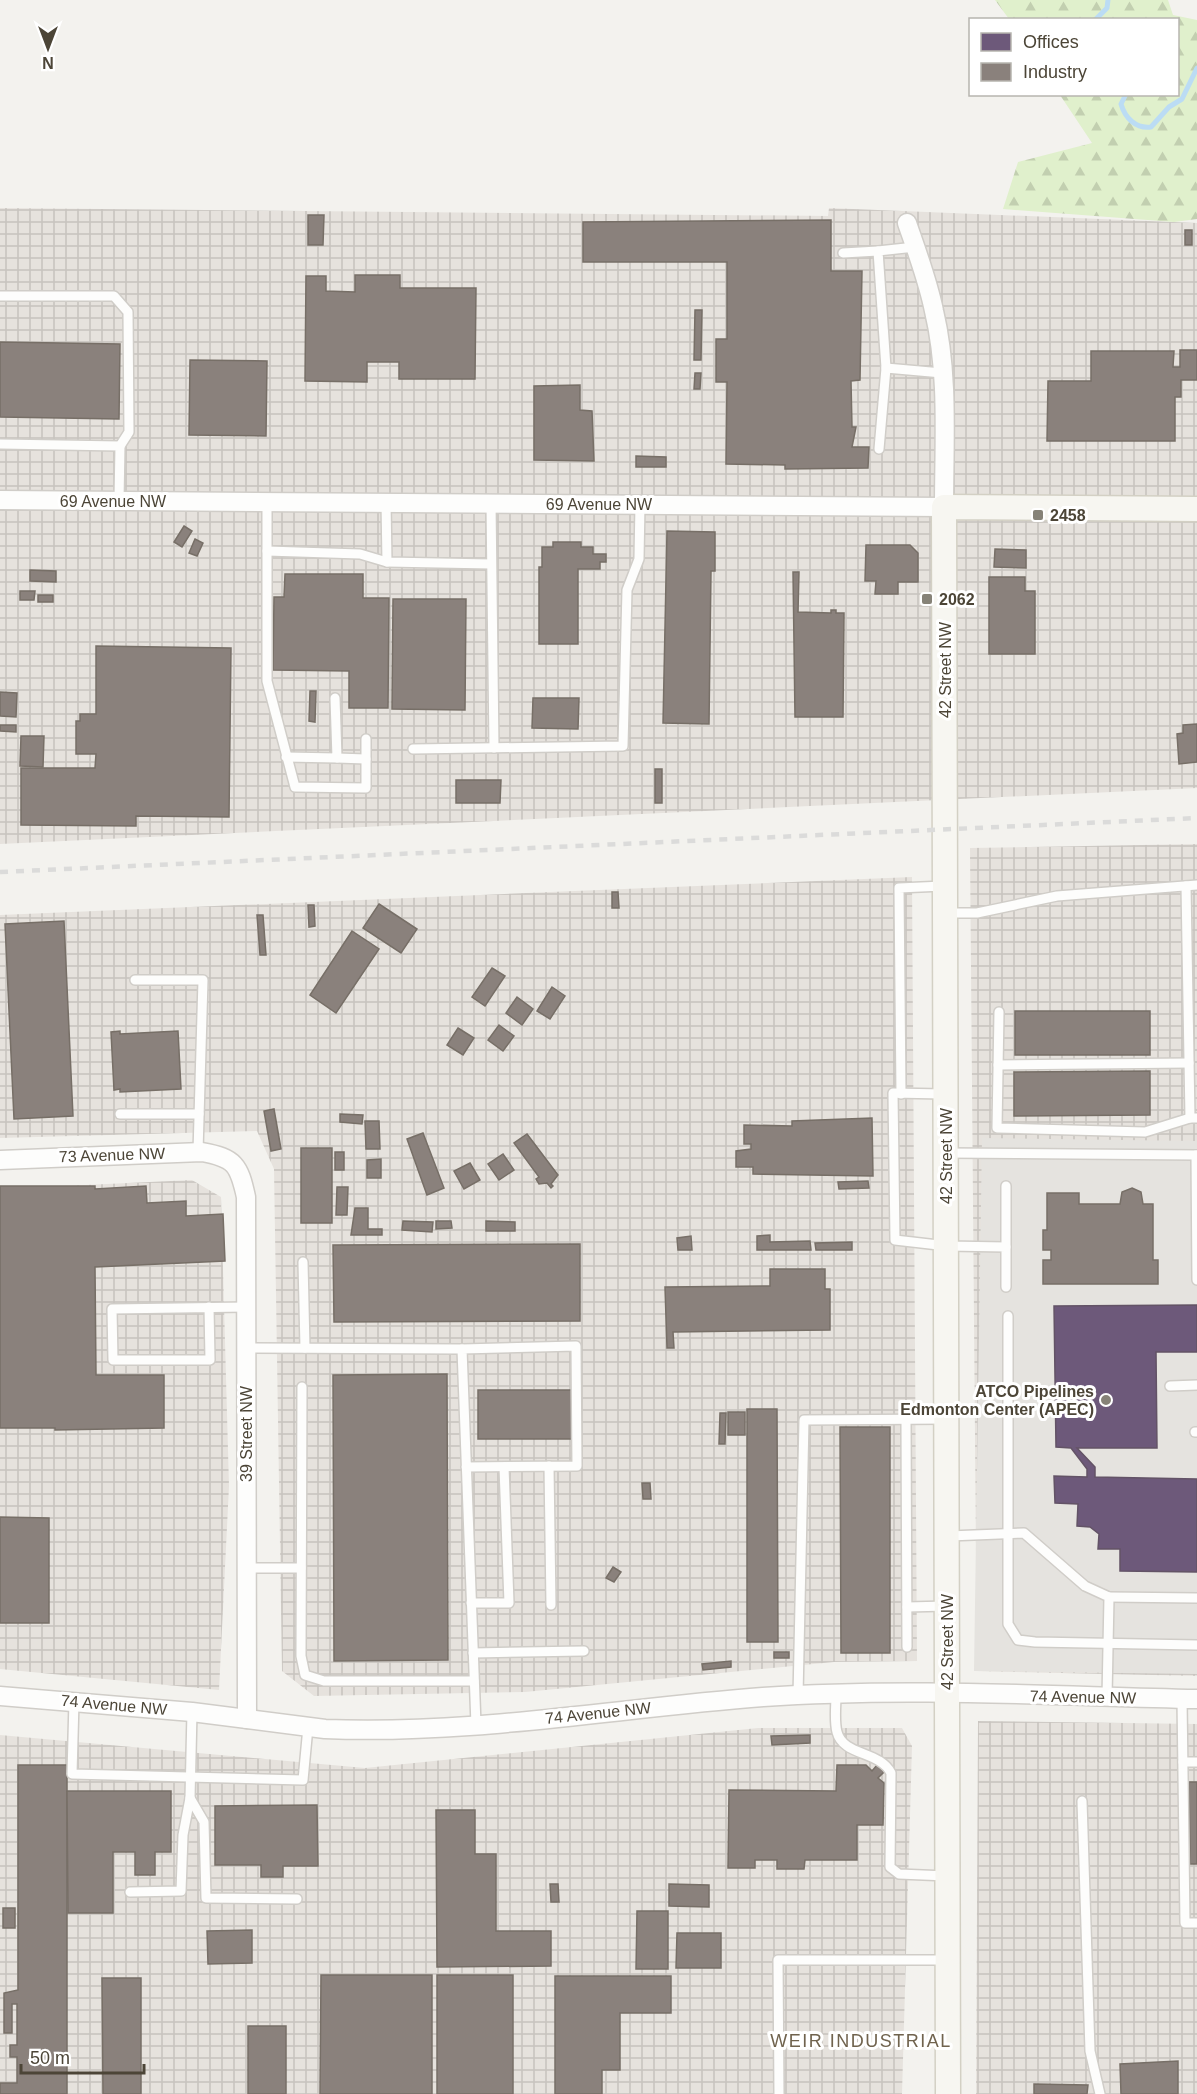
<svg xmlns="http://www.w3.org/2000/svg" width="1197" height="2094" font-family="Arial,sans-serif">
<defs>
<pattern id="industrial-grid" width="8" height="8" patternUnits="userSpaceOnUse" patternTransform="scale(1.5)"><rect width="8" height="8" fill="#e6e2dd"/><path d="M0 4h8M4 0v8" fill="none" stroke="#c7c3be"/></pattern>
<pattern id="forest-firs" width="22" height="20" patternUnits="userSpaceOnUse" patternTransform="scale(1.5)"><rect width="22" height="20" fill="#e0f0cc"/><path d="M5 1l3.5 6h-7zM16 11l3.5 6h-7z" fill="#c2cfb0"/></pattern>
</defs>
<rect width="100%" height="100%" fill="#f3f2ee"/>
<g fill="url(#industrial-grid)">
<path d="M0 208 828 216 829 208 1197 223V788L0 844Z"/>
<path d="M1197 844V1676L977 1671 970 848Z"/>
<path d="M912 877 917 1661 834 1662 525 1692 314 1696 282 1671 274 1169 257 1131 0 1138V915Z"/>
<path d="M192 1180 221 1197 229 1486 219 1690 0 1669V1189Z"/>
<path d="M978 1721 1197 1724V2094H976Z"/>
<path d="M758 1728H902L912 1746 902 2094H0V1735L365 1768Z"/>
</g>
<path fill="url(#forest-firs)" d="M995 0H1168L1173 15 1197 20V219L1174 222 1003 209 1018 162 1092 143 1060 95 1178 94V20L1009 19Z"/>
<path fill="#e5e3df" d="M982 1138 1197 1141V1674L974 1671Z"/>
<path fill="#6d597a" stroke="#635366" stroke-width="1.5" d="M1197 1305V1352H1156L1157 1448H1077L1095 1467V1477L1197 1479V1572L1120 1571V1549H1098L1099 1534 1090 1527 1077 1526 1078 1504 1055 1503 1054 1476 1087 1477V1469L1071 1448 1056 1447 1054 1306Z"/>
<g fill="#8a817c" stroke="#776f67" stroke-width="1.5">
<path d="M308 215H324L323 245H308Z"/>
<path d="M831 220V271H862L860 380 851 381 852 427H856L852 447H869L868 468 785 469V465L726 464 727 382H716V339H727V262H583V222Z"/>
<rect x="1185" y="230" width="7" height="15"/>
<path d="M355 275H400V288H476L475 379H399V362H367V382L305 381 306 276H326V291L355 292Z"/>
<path d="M695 310H702L701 360H694Z"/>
<path d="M0 342 120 344 119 419 0 417Z"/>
<path d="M1180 350H1197V380H1181V397H1175V441H1047L1048 381H1091V351H1174L1173 367H1180Z"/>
<path d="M190 360 267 361 266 436 189 435Z"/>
<path d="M695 373H701L700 389H694Z"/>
<path d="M580 385V410L592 411 594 461 534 460V386Z"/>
<path d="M636 456 666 457V467H636Z"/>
<path d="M184 526 192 531 182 547 174 542Z"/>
<path d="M667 531 715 532V571H711L709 724 663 723Z"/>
<path d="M195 539 203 543 197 556 189 553Z"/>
<path d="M553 542H581V547H593V554H606V562H600V569H578V644H539V567H542V547H553Z"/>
<path d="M866 545H910L918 553V582H898V594H875L876 581H865Z"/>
<path d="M995 549 1026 550V568L994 567Z"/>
<path d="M30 570 56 571V582L30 581Z"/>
<path d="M793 572H799L798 612 831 613V610H836V613H844L843 717H795Z"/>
<path d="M285 574H363V598H389L388 708H349V671L273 670 274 597H284Z"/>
<path d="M989 577H1025V591H1035V654H989Z"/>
<path d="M20 591H35L34 600H20Z"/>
<rect x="38" y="595" width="15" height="7"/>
<path d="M393 599H466L465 710 392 709Z"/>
<path d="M96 646 231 648 229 817 136 816V826L21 825V768H95L96 754H76V721H80V714H96Z"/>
<path d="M310 691H316L315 722 309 721Z"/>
<path d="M0 692 17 693 16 717 0 716Z"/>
<path d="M533 698H579L578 729 532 728Z"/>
<path d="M1197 724V762L1179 764 1177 734 1183 733V725Z"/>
<path d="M0 725H16V732L0 731Z"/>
<path d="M21 736H44L43 767 20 766Z"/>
<rect x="655" y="769" width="7" height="34"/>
<path d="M456 780H501L500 803H456Z"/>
<path d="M612 892H618L619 908H612Z"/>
<path d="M379 904 417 929 401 953 363 928Z"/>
<path d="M308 905H314L315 926 309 927Z"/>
<path d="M257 915H263L266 955H260Z"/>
<path d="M64 921 73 1116 14 1119 5 924Z"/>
<path d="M352 931 379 949 336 1013 310 995Z"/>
<path d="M492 968 505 976 485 1006 472 997Z"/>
<path d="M552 987 565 996 550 1019 537 1011Z"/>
<path d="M517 997 533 1009 522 1025 506 1013Z"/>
<rect x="1015" y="1011" width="135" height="44"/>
<path d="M499 1025 514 1036 503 1051 488 1040Z"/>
<path d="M458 1028 474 1038 463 1055 447 1045Z"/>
<path d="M120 1031V1034L178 1031 181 1089 120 1092V1089L114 1090 111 1032Z"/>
<path d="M1150 1071V1115L1014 1116V1072Z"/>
<path d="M274 1109 281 1149 271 1151 264 1111Z"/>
<path d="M340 1114 363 1115 362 1124 340 1122Z"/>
<path d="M872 1118 873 1176 753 1174V1167H736V1151L751 1149V1144H744V1125L792 1126V1121Z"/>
<path d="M365 1121H379L380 1149H366Z"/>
<path d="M423 1133 444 1188 427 1195 407 1139Z"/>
<path d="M527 1134 558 1175 551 1184 553 1186 551 1188 547 1183 539 1184 536 1179 539 1177 514 1143Z"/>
<rect x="301" y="1148" width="31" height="75"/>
<rect x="335" y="1152" width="9" height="18"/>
<path d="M503 1154 514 1170 499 1180 488 1164Z"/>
<path d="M381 1159V1178H367V1160Z"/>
<path d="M470 1163 480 1180 464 1189 454 1171Z"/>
<path d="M868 1181 869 1188 839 1189 838 1182Z"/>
<path d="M0 1186H95V1189L146 1186 147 1203 186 1201V1216L223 1214 225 1261 95 1267 96 1375H164V1428L55 1430V1428H0Z"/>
<path d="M337 1187H348L347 1215H336Z"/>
<path d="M1132 1188 1141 1192 1143 1204H1153V1260H1158V1284H1043V1260H1051V1250H1043V1230H1047V1193H1079V1204H1120L1122 1192Z"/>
<path d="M355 1208H368V1229H382V1235H351Z"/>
<path d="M403 1221 433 1222 432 1232 402 1230Z"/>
<path d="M436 1221H451L452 1228 436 1229Z"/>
<path d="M486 1221 515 1222V1231H486Z"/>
<path d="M770 1235V1242L810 1241 811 1250H757V1236Z"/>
<path d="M691 1236 692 1250H678L677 1238Z"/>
<path d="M852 1242V1250H816L815 1243Z"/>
<path d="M580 1244V1321L334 1322 333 1245Z"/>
<path d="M770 1269H825V1289H830V1330L673 1332 674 1348H667L665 1287 770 1286Z"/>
<path d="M447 1374 448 1660 334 1661 333 1375Z"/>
<rect x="478" y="1390" width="94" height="49"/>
<path d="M747 1409H777L778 1642H747Z"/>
<rect x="728" y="1412" width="17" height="23"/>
<path d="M720 1413H726L725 1444H719Z"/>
<path d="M840 1427H890V1653H841Z"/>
<path d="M642 1483H650L651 1499H643Z"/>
<path d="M0 1517 49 1518V1623H0Z"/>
<path d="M613 1567 621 1572 614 1582 606 1578Z"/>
<rect x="774" y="1652" width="15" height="6"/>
<path d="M731 1661V1667L703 1670 702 1664Z"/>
<path d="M810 1735V1743L772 1745 771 1736Z"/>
<path d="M18 1765H67V2094H0V2083H17V2057H10V2045H17V2004H12V2033H4V1993L18 1990Z"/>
<path d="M837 1765H866L872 1771 877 1765 884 1772 878 1778 884 1783 883 1825H857V1860H805L804 1869H777V1860H755V1868H728L729 1790 836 1791Z"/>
<path d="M1189 1782H1197V1864H1190Z"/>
<path d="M67 1791H171V1852H155V1875H135V1852H113V1913H68Z"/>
<path d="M317 1805 318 1866H283V1877H261V1865H215V1806Z"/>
<path d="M436 1810H475V1854H496V1931H551V1966L437 1967Z"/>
<path d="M550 1884H558L559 1902H551Z"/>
<path d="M669 1884 709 1885V1907L669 1906Z"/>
<rect x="3" y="1908" width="12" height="20"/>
<path d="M637 1911H668V1969H636Z"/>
<path d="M252 1930V1963L208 1964 207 1931Z"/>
<path d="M677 1933H721V1968H676Z"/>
<path d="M321 1975H432V2094H320Z"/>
<rect x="437" y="1975" width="76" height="119"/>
<path d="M555 1976H671V2013H620V2070H602V2094H555Z"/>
<path d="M102 1978H141V2094H103Z"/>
<rect x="248" y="2026" width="38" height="68"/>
<path d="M1178 2061V2094H1121L1120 2064Z"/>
<path d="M1034 2084 1088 2085 1087 2094H1034Z"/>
</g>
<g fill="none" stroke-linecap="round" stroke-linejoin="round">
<g stroke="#bbdcf4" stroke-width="5">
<path d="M1095 20 1107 8 1108 0"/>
<path d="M1126 94 1121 104C1125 118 1136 129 1151 127L1169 107 1182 99 1197 68"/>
</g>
<g stroke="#d0cdc8" stroke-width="12">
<g id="lane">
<path d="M843 253 878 251"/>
<path d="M0 296H114L128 312 129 432 120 446"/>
<path d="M886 368 878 251 915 247"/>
<path d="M0 444 120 446 119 500"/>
<path d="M879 449 886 368 942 373"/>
<path d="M267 502V681L295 787 366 788V739"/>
<path d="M386 502 387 562"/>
<path d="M491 503 494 748"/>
<path d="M267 551 360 554 387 562 491 564"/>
<path d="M413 749 623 746 627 590 639 559 640 504"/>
<path d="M286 757 337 758 335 698"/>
<path d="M337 758 366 759"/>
<path d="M1186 886 1190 1118H1197"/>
<path d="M947 913H977L1057 896 1197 885"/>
<path d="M135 980H203L198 1152"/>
<path d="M999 1012 997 1128 1145 1132 1190 1118"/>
<path d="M998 1065 1189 1063"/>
<path d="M901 1094 899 888 943 886"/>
<path d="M943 1094 893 1093 895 1240 947 1246 1006 1247V1287"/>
<path d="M120 1114H199"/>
<path d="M946 1153 1197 1155"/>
<path d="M1196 1155 1197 1280"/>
<path d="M1006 1247V1186"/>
<path d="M303 1262 305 1348"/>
<path d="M209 1307 210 1360H113L112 1309 246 1307"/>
<path d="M1008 1316V1624L1018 1640 1035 1642 1197 1645"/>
<path d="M246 1348 462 1349"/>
<path d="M1170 1386 1197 1385"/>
<path d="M302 1387 301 1656 305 1675 324 1681H474"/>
<path d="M906 1421 907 1647"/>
<path d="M1195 1432H1197"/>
<path d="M549 1466 551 1605"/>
<path d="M466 1467 577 1466 576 1346 462 1349 476 1725"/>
<path d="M949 1536 1024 1533 1085 1586 1109 1597 1107 1697"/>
<path d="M247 1568H301"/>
<path d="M1109 1597 1197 1598"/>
<path d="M471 1603H509L504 1467"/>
<path d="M907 1607 947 1606"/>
<path d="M473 1653 584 1651"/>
<path d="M836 1695C836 1706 834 1721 837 1732 843 1756 880 1751 891 1773L890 1867 899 1874 947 1876"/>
<path d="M798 1696 804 1420 946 1419"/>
<path d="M1182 1699 1185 1923H1197"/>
<path d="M74 1701 72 1774 303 1780 308 1727"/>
<path d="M1183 1762H1197"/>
<path d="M190 1798 204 1822 206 1898 297 1899"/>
<path d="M1082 1801 1090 2051 1100 2094"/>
<path d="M130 1892 181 1891 183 1835 190 1798 192 1712"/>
<path d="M779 2094 778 1960H948"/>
</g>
</g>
<g stroke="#d0cdc8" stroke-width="21">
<g id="street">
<path d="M0 500 944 507C944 442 949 374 934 311 928 281 917 252 907 223"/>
<path d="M0 1160 202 1152C235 1158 239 1165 246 1197L247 1719"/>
<path d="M0 1696 192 1712 325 1729C472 1735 617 1708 763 1697 907 1687 1053 1696 1197 1699"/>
</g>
</g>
<g stroke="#d3d0c4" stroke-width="27">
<path id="secondary" d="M948 2094 944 507 1197 509"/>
</g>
<use href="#lane" stroke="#fdfdfc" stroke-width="9"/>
<use href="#street" stroke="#fdfdfc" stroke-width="18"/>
<use href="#secondary" stroke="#f7f6f1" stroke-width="24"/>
<path stroke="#dbdbda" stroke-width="4.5" stroke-dasharray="8 8" stroke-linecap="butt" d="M0 872 1197 818"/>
</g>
<g fill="#868277" stroke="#fff" stroke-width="2">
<rect x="1032" y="509" width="12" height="12" rx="3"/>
<rect x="921" y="593" width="12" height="12" rx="3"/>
<circle cx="1106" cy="1400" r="6"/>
</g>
<g text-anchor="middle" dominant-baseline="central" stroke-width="6" stroke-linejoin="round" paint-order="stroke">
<g font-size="16" fill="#4c4537" stroke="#fff">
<text x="113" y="501">69 Avenue NW</text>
<text x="599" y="504">69 Avenue NW</text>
<text transform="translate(945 670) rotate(-90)">42 Street NW</text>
<text transform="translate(112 1155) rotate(-2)">73 Avenue NW</text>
<text transform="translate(946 1156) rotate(-90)">42 Street NW</text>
<text transform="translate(246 1434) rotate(-90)">39 Street NW</text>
<text transform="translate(947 1642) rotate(-90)">42 Street NW</text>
<text transform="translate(1083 1697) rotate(1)">74 Avenue NW</text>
<text transform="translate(114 1705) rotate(5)">74 Avenue NW</text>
<text transform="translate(598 1713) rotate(-6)">74 Avenue NW</text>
</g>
<g font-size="16" font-weight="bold" fill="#4c4537" stroke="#fff" text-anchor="start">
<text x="1050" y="515">2458</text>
<text x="939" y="599">2062</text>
<text x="1094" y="1391" text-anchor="end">ATCO Pipelines<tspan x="1094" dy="18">Edmonton Center (APEC)</tspan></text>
</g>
<g font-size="18" letter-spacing="1.5" fill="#70634e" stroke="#fff">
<text x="861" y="2041">WEIR INDUSTRIAL</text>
</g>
</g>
<rect x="969" y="18" width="210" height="78" fill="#ffffff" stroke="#b7b5af" stroke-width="1.5"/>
<rect x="981" y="33" width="30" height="18" fill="#6d597a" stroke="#b7b5af" stroke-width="1.5"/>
<text x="1023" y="48" font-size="18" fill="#4c4537">Offices</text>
<rect x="981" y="63" width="30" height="18" fill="#8a817c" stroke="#b7b5af" stroke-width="1.5"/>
<text x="1023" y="78" font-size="18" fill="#4c4537">Industry</text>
<g transform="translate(48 48) rotate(180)" stroke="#ffffff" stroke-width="4.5" paint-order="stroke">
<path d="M0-4.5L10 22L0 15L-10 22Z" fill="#4c4537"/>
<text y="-9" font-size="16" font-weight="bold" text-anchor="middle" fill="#4c4537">N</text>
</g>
<path d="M21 2064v9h123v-9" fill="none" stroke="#4c4537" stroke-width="3"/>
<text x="30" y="2064" font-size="18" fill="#4c4537" stroke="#ffffff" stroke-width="4.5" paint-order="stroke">50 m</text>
</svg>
